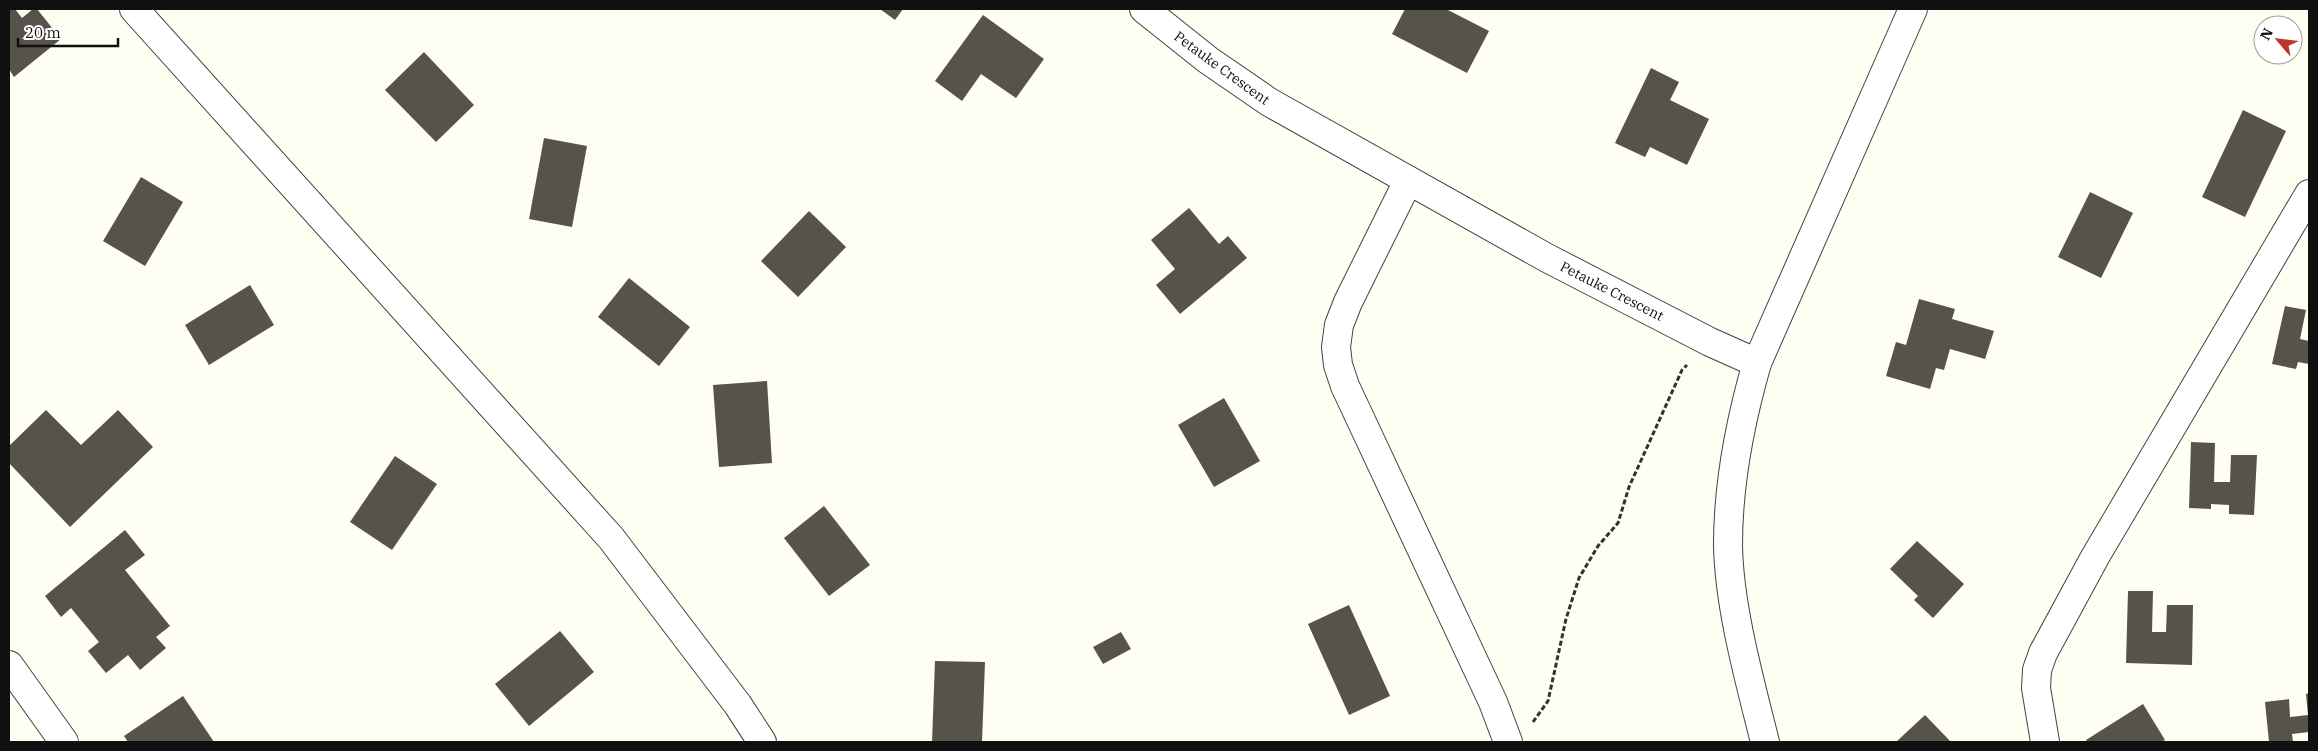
<svg xmlns="http://www.w3.org/2000/svg" width="2318" height="751" font-family="'IBM Plex Serif',serif">
<rect width="100%" height="100%" fill="#fffef3"/>
<g fill="#58524c">
<path d="M9 9H15L22 18 33 9H37L61 39 14 77 9 69Z"/>
<path d="M880 9H903L895 20Z"/>
<path d="M1405 9H1446L1489 31 1467 73 1392 34Z"/>
<path d="M983 15 1044 59 1016 98 981 74 962 101 935 81Z"/>
<path d="M424 52 474 105 436 142 385 90Z"/>
<path d="M1651 68 1679 82 1670 100 1709 119 1687 165 1650 147 1645 157 1615 143Z"/>
<path d="M2243 110 2286 131 2245 217 2202 197Z"/>
<path d="M544 138 587 146 572 227 529 219Z"/>
<path d="M141 177 183 202 145 266 103 241Z"/>
<path d="M2090 192 2133 213 2101 278 2058 257Z"/>
<path d="M1189 208 1219 244 1228 236 1247 258 1180 314 1156 285 1175 269 1151 240Z"/>
<path d="M809 211 846 247 798 297 761 261Z"/>
<path d="M629 278 690 327 659 366 598 317Z"/>
<path d="M250 285 274 325 209 365 185 325Z"/>
<path d="M1919 299 1955 309 1952 319 1994 331 1985 359 1950 349 1944 370 1936 368 1930 389 1886 376 1896 342 1906 345Z"/>
<path d="M2285 306 2306 310 2300 339 2309 341V364L2298 362 2296 369 2272 364Z"/>
<path d="M767 381 772 463 719 467 713 385Z"/>
<path d="M1224 398 1260 461 1214 487 1178 425Z"/>
<path d="M46 410 81 445 118 410 153 447 70 527 9 463V446Z"/>
<path d="M2191 442 2215 443 2214 482H2230L2231 455H2257L2254 515 2229 514V505L2211 504V509L2189 508Z"/>
<path d="M395 456 437 484 392 550 350 522Z"/>
<path d="M824 506 870 565 829 596 784 538Z"/>
<path d="M125 530 145 555 125 570 170 626 156 637 166 648 140 670 128 655 106 673 88 651 99 642 71 608 61 617 45 596Z"/>
<path d="M1917 541 1964 584 1933 618 1914 600 1918 596 1890 569Z"/>
<path d="M2128 591H2153L2152 632H2166L2167 605H2193L2192 665 2126 663Z"/>
<path d="M1349 605 1390 696 1349 715 1308 624Z"/>
<path d="M560 631 594 672 529 726 495 684Z"/>
<path d="M1121 632 1131 649 1103 664 1093 647Z"/>
<path d="M935 661 985 662 982 742H932Z"/>
<path d="M2309 693V732L2292 734 2293 742H2269L2265 702 2289 699 2290 717 2308 715 2306 694Z"/>
<path d="M183 696 214 742H128L124 736Z"/>
<path d="M2143 704 2165 740 2161 742H2087L2086 740Z"/>
<path d="M1925 715 1951 742H1896Z"/>
</g>
<g fill="none" stroke-linecap="round" stroke-linejoin="round">
<g stroke="#434343" stroke-width="30">
<g id="minor">
<path d="M134 9 611 538 738 705 762 742"/>
<path d="M1144 9 1208 60 1269 102 1547 258 1710 342 1757 363C1740 422 1728 483 1728 545 1729 607 1750 682 1765 742"/>
<path d="M1408 181 1348 302 1339 325 1336 347 1338 365 1345 386 1493 702 1508 742"/>
<path d="M1757 363 1913 9"/>
<path d="M9 665 64 742"/>
<path d="M2045 742 2036 688 2037 670 2043 653 2095 557 2309 194"/>
</g>
</g>
<path stroke="#323232" stroke-width="3" stroke-dasharray="5 2.5" stroke-linecap="butt" d="M1533 722 1548 701 1566 619 1579 578 1598 546 1618 523 1629 487 1682 370 1687 365"/>
<use href="#minor" stroke="#fff" stroke-width="28"/>
</g>
<g text-anchor="middle" dominant-baseline="central" stroke-width="5" stroke-linejoin="round" paint-order="stroke">
<g font-size="14" fill="#101010" stroke="#fff">
<text transform="translate(1222 68) rotate(36)">Petauke Crescent</text>
<text transform="translate(1612 291) rotate(27)">Petauke Crescent</text>
</g>
</g>
<rect width="2318" height="751" fill="none" stroke="#101010" stroke-width="20"/>
<g transform="translate(2278 40) rotate(298)"><circle r="24" fill="#ffffff" stroke="#9f9f9f"/>
<path d="M0-4L9 19L0 12L-9 19Z" fill="#bd342b"/>
<text y="-8" font-size="14" font-weight="bold" text-anchor="middle" fill="#101010">N</text>
</g>
<path d="M18 38v8h100v-8" fill="none" stroke="#101010" stroke-width="2.5"/>
<text x="25" y="38" font-size="15" fill="#101010" stroke="#ffffff" stroke-width="4" paint-order="stroke">20 m</text>
</svg>
